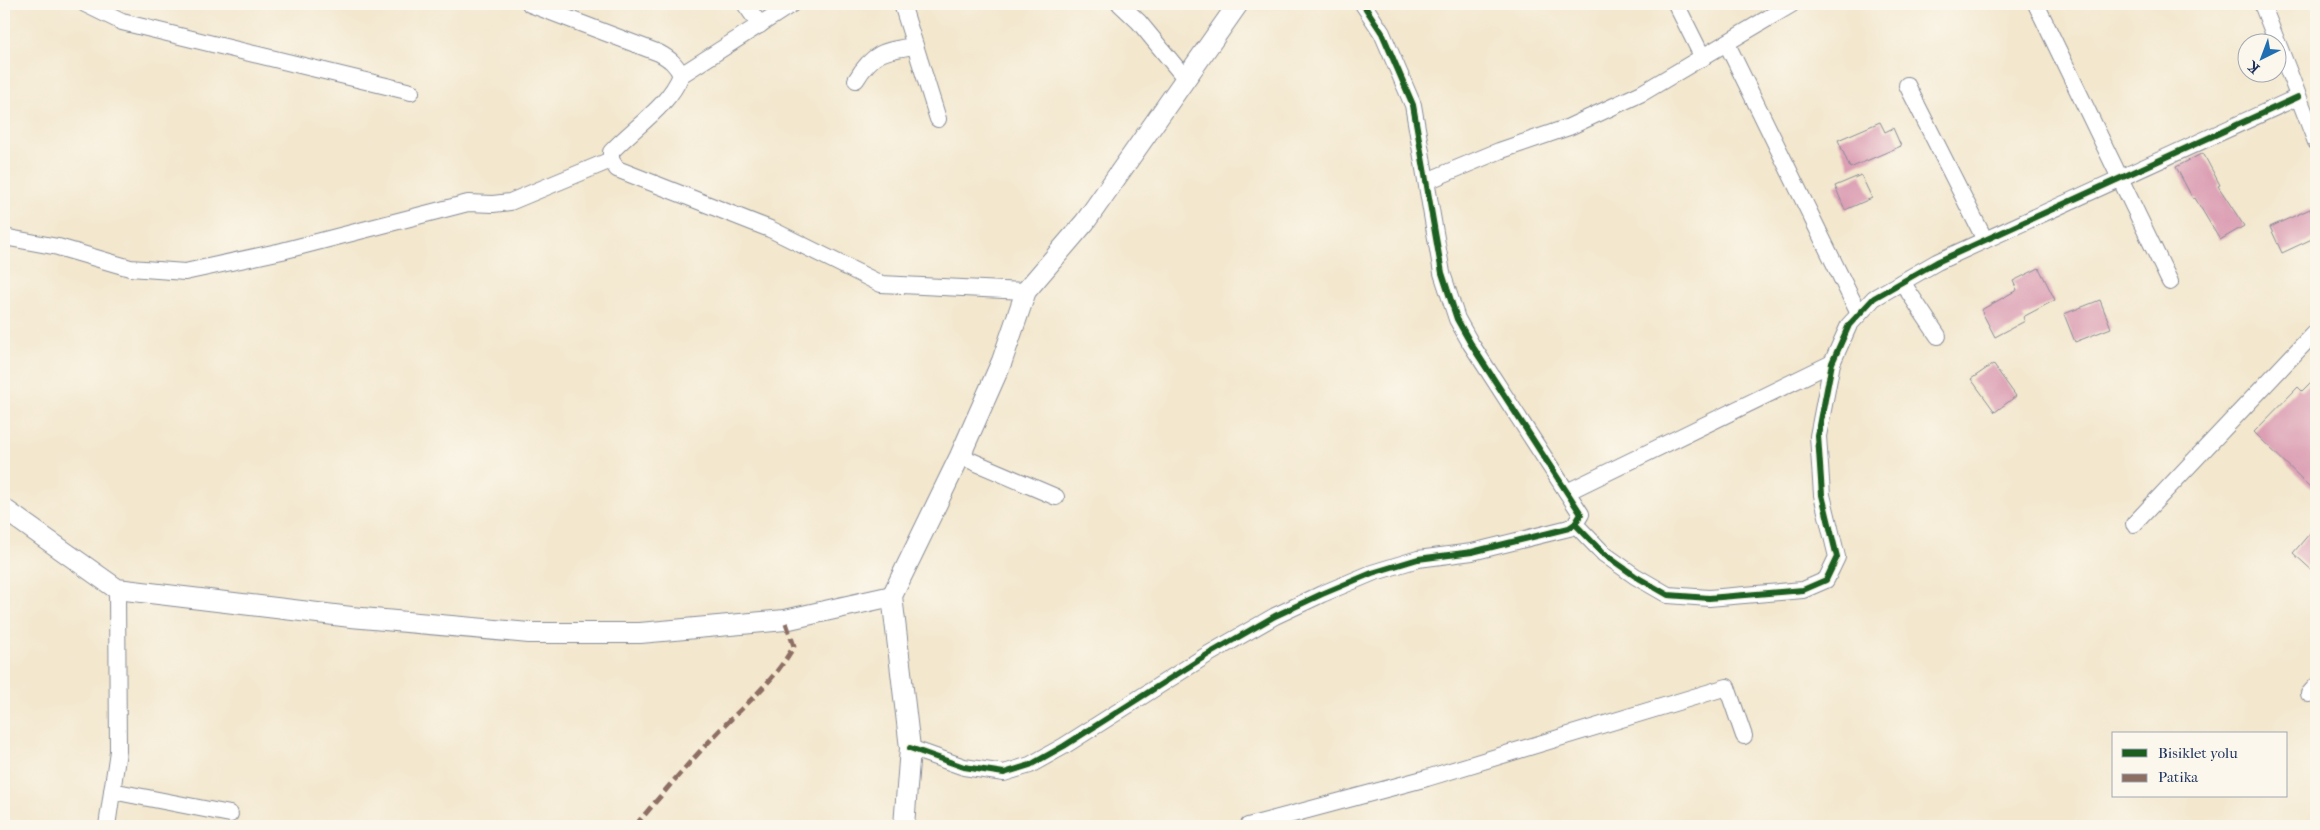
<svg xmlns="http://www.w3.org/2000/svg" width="2320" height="830" font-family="'IM FELL French Canon',serif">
<rect width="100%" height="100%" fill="#fbf7ec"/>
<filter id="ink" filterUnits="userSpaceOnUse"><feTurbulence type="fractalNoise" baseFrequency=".02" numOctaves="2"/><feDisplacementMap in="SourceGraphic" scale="10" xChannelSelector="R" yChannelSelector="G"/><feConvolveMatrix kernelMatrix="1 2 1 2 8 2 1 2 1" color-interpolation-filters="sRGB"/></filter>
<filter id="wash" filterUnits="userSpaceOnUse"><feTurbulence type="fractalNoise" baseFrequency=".0096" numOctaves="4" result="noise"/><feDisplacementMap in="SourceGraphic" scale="20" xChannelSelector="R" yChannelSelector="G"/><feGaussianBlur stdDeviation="1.12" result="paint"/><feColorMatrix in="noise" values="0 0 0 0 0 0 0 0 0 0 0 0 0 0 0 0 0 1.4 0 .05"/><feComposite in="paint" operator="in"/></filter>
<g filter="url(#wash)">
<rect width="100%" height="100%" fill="#f3e7cd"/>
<g id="blocks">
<g fill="#dc9fb4">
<path d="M1880 122 1885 132 1893 128 1901 146 1850 168 1838 140Z"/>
<path d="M2203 153 2220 185 2218 186 2244 226 2220 240 2195 198 2193 199 2176 167Z"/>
<path d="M1861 175 1872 198 1845 210 1835 186Z"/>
<path d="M2310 209 2316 223V237L2282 253 2270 227Z"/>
<path d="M2039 268 2055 300 2023 317 2025 321 1995 337 1981 310 2017 290 2013 281Z"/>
<path d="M2100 300 2111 328 2075 342 2064 314Z"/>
<path d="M1993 364 2016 396 1995 412 1971 379Z"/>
<path d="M2316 377V493L2254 432 2298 387 2302 391Z"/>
<path d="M2316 526V574L2293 553Z"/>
</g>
</g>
</g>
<g filter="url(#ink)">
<use href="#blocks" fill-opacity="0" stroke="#878b96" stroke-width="1"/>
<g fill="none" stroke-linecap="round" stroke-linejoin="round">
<g stroke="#878b96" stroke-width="18">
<g id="minor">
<path d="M85 4 122 22 411 92"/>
<path d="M530 4 659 53C670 59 676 64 681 75 669 106 633 128 611 152V160L617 169 770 229 881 284 1026 291"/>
<path d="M745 4 760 25"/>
<path d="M902 4 938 119"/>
<path d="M1120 4 1139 22 1185 78"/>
<path d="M1676 4 1703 58"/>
<path d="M2036 4 2170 282"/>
<path d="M2262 4 2277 42"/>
<path d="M1727 44 1859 314"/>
<path d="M2278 44 2316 142"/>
<path d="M681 75 792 4"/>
<path d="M856 80C872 53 884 50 915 46"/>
<path d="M1907 85 1985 240"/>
<path d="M1427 181 1499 151 1569 127 1642 93 1792 4"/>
<path d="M4 237 58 247 130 268 185 272 282 251 468 203 493 204 510 202 611 160"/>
<path d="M1902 282 1938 336"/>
<path d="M960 456 1056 497"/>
<path d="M1567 492 1832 363"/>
<path d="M1575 524 1604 554 1635 576 1668 595 1709 598 1803 590 1826 580 1837 557 1822 495 1818 436 1832 363 1849 325 1874 298 1937 262 2298 97"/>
<path d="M2134 524 2316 331"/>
<path d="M2309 694 2316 686"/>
<path d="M910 748 964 767 1004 773 1030 765 1064 746 1207 655 1275 616 1322 594 1372 573 1418 559 1472 552 1569 528 1575 524 1581 514 1471 344 1457 319 1442 273 1413 105 1382 33 1363 4"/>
<path d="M112 791 230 814"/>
<path d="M107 826 118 751 117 589"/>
<path d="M1248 826 1427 778 1727 687 1744 736"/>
</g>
</g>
<g stroke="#878b96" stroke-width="22">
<g id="tertiary">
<path d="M4 509 117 589 351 617 529 633H640L785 620 892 596"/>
<path d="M904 826 910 748 892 596 960 456 1002 361 1026 291 1085 222 1238 4"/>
</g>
</g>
<use href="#minor" stroke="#fff" stroke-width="16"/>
<use href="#tertiary" stroke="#fff" stroke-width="20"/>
<path stroke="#8d6e63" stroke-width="5" stroke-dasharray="10 5" stroke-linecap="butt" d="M635 826C663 793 691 760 721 729 749 701 774 681 794 646L785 620"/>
<g stroke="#fbf7ec" stroke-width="9">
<g id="cycleway">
<path d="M1575 524 1604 554 1635 576 1668 595 1709 598 1803 590 1826 580 1837 557 1822 495 1818 436 1832 363 1849 325 1874 298 1937 262 2298 97"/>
<path d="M910 748 964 767 1004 773 1030 765 1064 746 1207 655 1275 616 1322 594 1372 573 1418 559 1472 552 1569 528 1575 524 1581 514 1471 344 1457 319 1442 273 1413 105 1382 33 1363 4"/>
</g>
</g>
<use href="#cycleway" stroke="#1b5e20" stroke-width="6"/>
</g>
</g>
<rect width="2320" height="830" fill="none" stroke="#fbf7ec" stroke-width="20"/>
<rect x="2112" y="732" width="175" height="65" fill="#fbf7ec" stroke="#a1a7b3"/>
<rect x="2122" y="749" width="25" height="8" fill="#1b5e20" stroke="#a1a7b3"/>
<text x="2158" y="758" font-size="15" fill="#1b2f5e">Bisiklet yolu</text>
<rect x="2122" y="774" width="25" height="8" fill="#8d6e63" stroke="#a1a7b3"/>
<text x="2158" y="782" font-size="15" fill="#1b2f5e">Patika</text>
<g transform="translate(2262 58) rotate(222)"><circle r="24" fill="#fbf7ec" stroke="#a1a7b3"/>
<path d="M0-4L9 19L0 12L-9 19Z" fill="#1f6fb2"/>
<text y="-8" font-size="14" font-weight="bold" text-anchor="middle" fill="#1b2f5e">K</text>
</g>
</svg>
